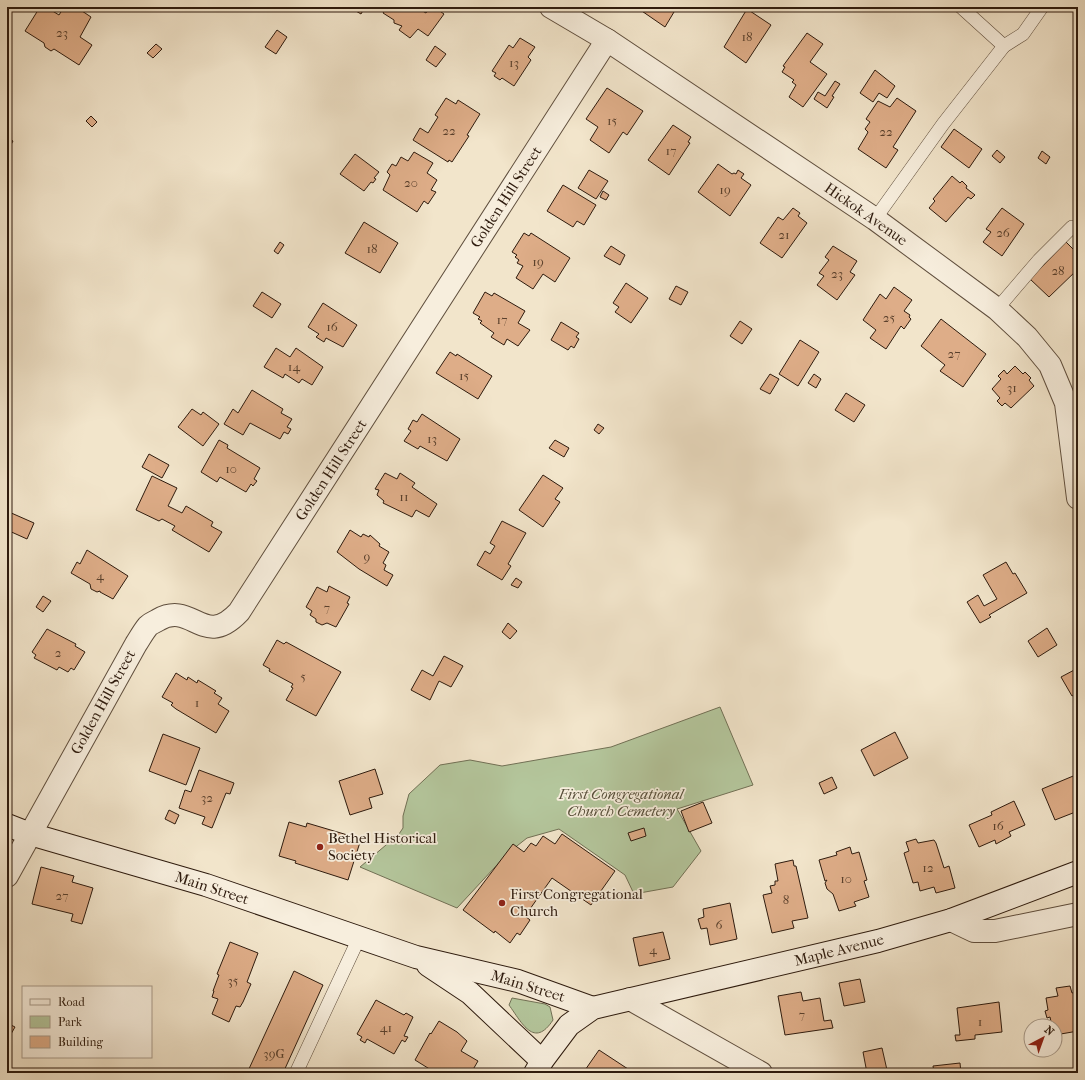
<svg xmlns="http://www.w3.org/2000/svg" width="1085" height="1080" font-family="'IM FELL French Canon',serif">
<rect width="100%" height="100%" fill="#f2e5cb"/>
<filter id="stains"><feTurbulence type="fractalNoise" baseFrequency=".005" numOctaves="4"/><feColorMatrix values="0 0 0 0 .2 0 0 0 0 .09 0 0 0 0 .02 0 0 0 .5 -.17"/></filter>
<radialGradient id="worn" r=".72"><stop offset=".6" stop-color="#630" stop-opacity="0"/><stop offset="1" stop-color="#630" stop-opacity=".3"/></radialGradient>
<g fill="#b4c69c" stroke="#717055">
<path d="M720 707 753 785 677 809 701 851 673 887 634 894 625 875 559 829 527 838 508 853 457 908 360 867 399 834 403 828V816L409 794 440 765 470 760 502 766 611 747Z"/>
<path d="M512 998 545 1004 550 1007 553 1020C534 1049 522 1023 509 1005Z"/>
</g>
<g fill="#dead88" stroke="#2e1b0e">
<path d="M40 7 44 9 46 7 59 15 64 7H76L91 17 80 37 92 45 79 65 54 49 51 51 45 47 44 43 25 31Z"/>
<path d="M349 7H365L361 14Z"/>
<path d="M387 7H420L419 9 426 13 430 7H434L444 14 428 36 418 29 410 38 399 30 402 26 394 23V20L383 13Z"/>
<path d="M636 7H677L665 27Z"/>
<path d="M747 9 771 25 746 63 724 47Z"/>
<path d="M277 30 287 37 276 54 265 47Z"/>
<path d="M807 33 823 44 810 62 827 74 803 107 789 97 796 85 792 82 794 80 782 72 785 67 783 66Z"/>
<path d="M520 38 535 47 528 57 531 60 514 86 502 78 500 80 494 76 496 73 492 71 509 45 513 48Z"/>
<path d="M156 44 162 49 153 58 147 53Z"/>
<path d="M435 46 446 54 436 67 426 60Z"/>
<path d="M875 70 895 86 887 98 879 93 873 102 860 93Z"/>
<path d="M835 81 840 84 832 96 834 97 827 108 814 99 818 92 825 96Z"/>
<path d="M607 88 643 111 627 135 623 132 609 153 590 140 598 127 586 119Z"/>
<path d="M446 98 456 104 458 100 480 114 467 135 469 136 452 162 449 160 448 162 413 140 420 128 428 133 438 117 435 115Z"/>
<path d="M897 98 916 111 893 147 898 150 886 168 858 149 867 134 868 132 865 129 870 122 866 119 878 101 890 107Z"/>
<path d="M91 116 97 122 92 127 86 121Z"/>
<path d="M673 125 691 137 688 142 690 143 669 175 648 160Z"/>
<path d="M954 129 982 149 969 168 941 147Z"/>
<path d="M7 138 13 141 7 152Z"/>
<path d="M997 150 1005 157 1000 163 992 156Z"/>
<path d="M1042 151 1050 157 1046 164 1038 158Z"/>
<path d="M414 152 433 163 427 173 437 180 431 190 436 192 428 204 424 201 417 212 383 190 390 175 387 172 392 164 396 166 401 157 408 161Z"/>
<path d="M355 154 379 172 374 178 376 179 373 183 371 182 364 191 340 174Z"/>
<path d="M718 164 732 174 734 173 736 174 738 170 744 174 741 178 751 185 730 216 698 192Z"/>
<path d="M589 170 608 181 596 199 578 188Z"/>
<path d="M952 176 960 183 962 181 967 186 966 188 975 195 971 199 968 197 946 222 929 208 935 201 933 199Z"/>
<path d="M563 185 596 205 584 225 577 221 573 227 547 211Z"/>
<path d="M603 191 609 195 606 200 600 197Z"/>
<path d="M793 208 800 213 798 216 807 223 782 258 760 243 778 217 783 220Z"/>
<path d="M1002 208 1024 224 1002 256 983 242 991 232 986 229Z"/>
<path d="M364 222 398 243 380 273 345 253Z"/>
<path d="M524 233 529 236 531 233 570 258 555 282 543 274 533 289 516 278 523 266 517 263 519 260 515 257 517 255 512 252Z"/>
<path d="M280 242 284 245 278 254 274 251Z"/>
<path d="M1066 242 1078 254V269L1049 297 1030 279Z"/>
<path d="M611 246 625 255 620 265 604 256Z"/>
<path d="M833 246 857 261 850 272 855 275 837 300 817 285 824 276 819 273 829 260 825 257Z"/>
<path d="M626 283 648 298 631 323 615 312 619 307 613 303Z"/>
<path d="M676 286 688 292 681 305 669 299Z"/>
<path d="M894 287 912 300 904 311 910 315 909 317 911 319 904 329 901 326 886 349 870 338 876 330 863 320 880 294 886 299Z"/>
<path d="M262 292 281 304 272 318 253 306Z"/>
<path d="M485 292 492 296 494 293 525 311 518 323 530 330 518 346 507 339 504 345 491 337 494 333 480 323 482 321 478 319 480 317 473 313Z"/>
<path d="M323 303 357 325 343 347 326 338 324 342 316 337 319 334 308 327Z"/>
<path d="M941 319 986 354 963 387 940 371 945 365 921 346Z"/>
<path d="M740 321 752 329 742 344 730 336Z"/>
<path d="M561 322 579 333 576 337 579 339 574 348 571 346 568 350 551 340Z"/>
<path d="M800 340 819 352 798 386 779 374Z"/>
<path d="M276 348 290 357 296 348 323 367 312 385 302 379 299 383 285 374 283 378 264 367Z"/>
<path d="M450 352 456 356 457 354 492 376 478 399 436 373Z"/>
<path d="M1015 366 1023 374 1025 372 1031 378 1029 380 1034 386 1011 408 1005 403 1002 406 997 401 1000 398 992 389 1001 379 998 376 1004 370 1007 374Z"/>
<path d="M770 374 779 379 770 394 760 389Z"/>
<path d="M814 374 821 379 816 388 808 383Z"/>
<path d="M252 390 283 409 281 413 292 419 287 427 291 429 288 434 284 432 280 439 250 423 243 435 224 424 233 409 238 413Z"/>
<path d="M846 393 865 405 854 422 835 410Z"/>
<path d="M192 409 201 415 203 412 219 424 203 446 178 427Z"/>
<path d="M422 414 460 439 447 461 420 446 418 449 404 441 411 431 408 429 413 420 417 422Z"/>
<path d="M598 424 604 428 599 434 594 430Z"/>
<path d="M219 440 228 445 227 448 260 468 254 479 257 481 253 486 251 484 246 492 220 477 217 482 201 472Z"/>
<path d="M555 440 569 448 564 457 549 448Z"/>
<path d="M149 454 169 465 162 478 142 467Z"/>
<path d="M385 473 397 479 400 473 415 483 412 487 437 504 429 517 416 510 412 517 383 503 384 501 377 495 379 490 375 489Z"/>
<path d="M543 475 563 488 555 499 560 502 543 527 519 510Z"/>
<path d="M152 476 177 488 168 506 182 513 186 506 213 522 211 526 222 532 209 552 172 530 175 526 162 519 159 521 136 510Z"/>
<path d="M9 512 34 523 27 539 7 530V517Z"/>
<path d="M502 521 526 533 508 564 511 566 502 580 477 565 485 551 490 554 495 546 490 543Z"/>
<path d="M350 530 361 537 363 534 369 537 370 535 380 544 379 546 389 552 383 563 386 565 384 570 393 575 387 586 359 569 337 552Z"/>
<path d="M87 550 128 576 113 599 100 592V591L97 592 91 589 90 584 71 573 77 562 80 564Z"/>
<path d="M1006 562 1013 574 1015 573 1027 593 989 615 991 617 980 623 967 602 978 595 984 606 997 599 983 575Z"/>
<path d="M516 578 522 582 518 588 511 585Z"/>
<path d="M329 586 350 597 347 603 349 604 336 627 327 623 322 625 316 622V619L310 615 312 611 306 607 317 587 327 592Z"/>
<path d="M43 596 51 601 43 612 36 607Z"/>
<path d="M508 623 517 631 510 639 502 632Z"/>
<path d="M1047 628 1057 645 1038 657 1028 641Z"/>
<path d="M47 629 76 644 75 646 85 652 74 670 71 668 68 672 59 667 57 670 34 658 36 655 32 652Z"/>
<path d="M277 640 284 644 286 642 341 672 316 716 286 700 293 688 291 687 293 684 269 671 270 669 263 665Z"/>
<path d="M444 656 463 666 451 687 439 681 430 700 411 690 422 670 433 676Z"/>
<path d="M1078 668V693L1072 696 1061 677Z"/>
<path d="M176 673 187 680 188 677 197 683 198 680 216 691 214 693 222 698 218 704 229 711 216 733 176 709 171 705 173 703 162 697Z"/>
<path d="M895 732 908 758 874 776 861 750Z"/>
<path d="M163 734 200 748 186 785 149 771Z"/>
<path d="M375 769 383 794 369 798 372 808 350 815 339 781Z"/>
<path d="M199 770 234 783 230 794 226 793 212 828 202 824 205 817 179 808 185 790 191 792Z"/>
<path d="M1078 774V811L1055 820 1042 789Z"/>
<path d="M832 777 837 788 824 794 819 783Z"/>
<path d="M1014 801 1025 825 1009 832 1011 836 996 844 995 840 979 847 969 825 992 815 991 812Z"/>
<path d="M703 802 712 823 689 832 681 811Z"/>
<path d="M169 810 179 815 175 824 165 819Z"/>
<path d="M289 822 306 827 307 823 361 839 348 880 295 863 296 861 279 856Z"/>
<path d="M644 828 646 836 631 841 628 833Z"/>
<path d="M562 834 615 871 591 905 552 878 525 916 530 920 520 935 517 933 510 943 495 931 494 933 463 910 513 844 524 852 531 843 536 846 543 836 555 844Z"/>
<path d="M916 839 918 843 934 840 936 843 944 868 949 866 955 888 936 893 934 887 920 891 918 882 913 883 904 853 909 851 906 842Z"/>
<path d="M850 847 852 854 859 852 867 880 864 881 869 897 854 902 856 906 839 911 833 894 827 889 825 883 827 880 825 881 819 860 837 855 836 852Z"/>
<path d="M793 860 794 866H796L808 918 792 921 794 928 772 933 763 895 772 893 770 886 775 885V881H778L775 864Z"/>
<path d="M41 867 74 876 72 882 93 888 82 924 71 921 73 914 32 904Z"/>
<path d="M730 903 737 939 710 945 707 928 701 929 698 919 704 917 703 909Z"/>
<path d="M663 932 670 959 639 966 633 938Z"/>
<path d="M230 942 258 953 247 982 251 984 243 1002 240 1007 236 1006 229 1022 212 1014 218 999 212 997 214 991H213L219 975 217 974Z"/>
<path d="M294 971 323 985 283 1073H253L248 1071Z"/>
<path d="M860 979 865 1002 844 1006 839 983Z"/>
<path d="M1070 986 1072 993 1078 992V1031L1055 1035V1026H1052L1050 1017 1047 1018 1045 1011 1048 1010 1046 998 1058 996 1056 988Z"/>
<path d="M801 992 803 1001 820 998 824 1021 831 1020 833 1028 785 1035 778 996Z"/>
<path d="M376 1000 404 1015 406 1013 413 1017 404 1036 408 1037 405 1042 402 1040 394 1054 367 1039 365 1043 360 1040 362 1037 357 1034Z"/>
<path d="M999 1002 1002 1032 975 1035V1039L956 1041 955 1035H960L957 1008Z"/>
<path d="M439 1021 457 1032 467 1041 461 1051 478 1061 471 1073H436L415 1060 430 1033 431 1034Z"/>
<path d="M7 1023 15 1027 7 1041Z"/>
<path d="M882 1048 887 1070 867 1073 863 1052Z"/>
<path d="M599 1050 628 1069 627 1072 583 1073Z"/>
<path d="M960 1063 961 1073H934L933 1066Z"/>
</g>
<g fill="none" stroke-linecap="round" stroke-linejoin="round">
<g stroke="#5f4e3d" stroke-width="14">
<g id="lane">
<path d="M961 7 1004 46"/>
<path d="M875 219 943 124 1004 46 1023 34 1042 7"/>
<path d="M997 309 1039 260 1072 227H1078"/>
<path d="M296 1073 359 938"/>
</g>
</g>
<g stroke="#5f4e3d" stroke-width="24">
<g id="street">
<path d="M551 7 607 40 875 219 997 309 1027 337 1050 365 1066 403 1078 498"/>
<path d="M7 876 136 644C140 638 143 632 148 626 151 623 155 622 158 620 193 600 203 650 239 612L607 40"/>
<path d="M951 920 974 931H995L1078 914"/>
<path d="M630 999 761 1073"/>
</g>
</g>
<g stroke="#2e1b0e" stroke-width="24">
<g id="secondary">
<path d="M7 825 30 834 206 885 416 957 518 981 593 1008"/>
<path d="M428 965 470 993 542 1061"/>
<path d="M535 1073 542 1061 569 1025 593 1008 878 941 951 920 1078 872"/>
</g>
</g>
<use href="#lane" stroke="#f7eedd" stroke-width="13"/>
<use href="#street" stroke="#f7eedd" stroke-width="22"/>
<use href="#secondary" stroke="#f7eedd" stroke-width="22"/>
</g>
<g fill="#8f2418" stroke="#f7eedd" stroke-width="1.5">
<circle cx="320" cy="847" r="4"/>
<circle cx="502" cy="903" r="4"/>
</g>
<g text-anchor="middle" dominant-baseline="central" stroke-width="3.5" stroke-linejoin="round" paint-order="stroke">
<g font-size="13" fill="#5a402c">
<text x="62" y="32">23</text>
<text x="747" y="36">18</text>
<text x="514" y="62">13</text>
<text x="612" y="120">15</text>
<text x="449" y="130">22</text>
<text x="886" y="131">22</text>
<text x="671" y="150">17</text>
<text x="411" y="182">20</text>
<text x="725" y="189">19</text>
<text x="1003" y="232">26</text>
<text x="784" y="234">21</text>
<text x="372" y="248">18</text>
<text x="538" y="261">19</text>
<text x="1058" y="270">28</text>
<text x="837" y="273">23</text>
<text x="889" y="317">25</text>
<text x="502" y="319">17</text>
<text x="332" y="326">16</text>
<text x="954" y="353">27</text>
<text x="294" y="366">14</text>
<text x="464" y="375">15</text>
<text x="1012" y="387">31</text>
<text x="432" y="438">13</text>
<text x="231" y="468">10</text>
<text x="404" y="496">11</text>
<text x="367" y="556">9</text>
<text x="100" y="575">4</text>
<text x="327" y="607">7</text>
<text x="58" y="652">2</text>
<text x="303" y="676">5</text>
<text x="197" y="702">1</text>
<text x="207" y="797">32</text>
<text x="998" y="825">16</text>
<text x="928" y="867">12</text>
<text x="846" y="878">10</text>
<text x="62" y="895">27</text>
<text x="786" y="899">8</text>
<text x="719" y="924">6</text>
<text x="653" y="949">4</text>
<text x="233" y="980">35</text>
<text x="802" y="1014">7</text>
<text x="980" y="1021">1</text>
<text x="386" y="1027">41</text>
<text x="274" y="1053">39G</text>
</g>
<g font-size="15" fill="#2e1b0e" stroke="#f7eedd">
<text transform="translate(506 197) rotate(-57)">Golden Hill Street</text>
<text transform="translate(866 214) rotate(35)">Hickok Avenue</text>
<text transform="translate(331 470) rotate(-57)">Golden Hill Street</text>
<text transform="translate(103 702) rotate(-61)">Golden Hill Street</text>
<text transform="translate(212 888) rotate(18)">Main Street</text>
<text transform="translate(839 950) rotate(-14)">Maple Avenue</text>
<text transform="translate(528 986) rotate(17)">Main Street</text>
</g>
<g font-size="15" font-style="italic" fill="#564e39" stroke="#f7eedd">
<text x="621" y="794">First Congregational<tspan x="621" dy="17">Church Cemetery</tspan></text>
</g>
<g font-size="15" fill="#2e1b0e" stroke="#f7eedd" text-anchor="start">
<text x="328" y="838">Bethel Historical<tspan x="328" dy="17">Society</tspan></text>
<text x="510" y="894">First Congregational<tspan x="510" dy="17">Church</tspan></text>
</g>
</g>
<rect width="1085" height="1080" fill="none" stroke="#f2e5cb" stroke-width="24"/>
<rect x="8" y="8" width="1069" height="1064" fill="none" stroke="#2e1b0e" stroke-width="2"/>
<rect x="12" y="12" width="1061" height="1056" fill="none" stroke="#2e1b0e"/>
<rect x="22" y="986" width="130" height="72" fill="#f7eedd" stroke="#a79a8a"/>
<rect x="30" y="999" width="20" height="6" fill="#f7eedd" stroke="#a79a8a"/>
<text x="58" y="1006" font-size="12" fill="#2e1b0e">Road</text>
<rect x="30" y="1016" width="20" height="12" fill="#b4c69c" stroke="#a79a8a"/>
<text x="58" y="1026" font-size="12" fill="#2e1b0e">Park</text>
<rect x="30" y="1036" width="20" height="12" fill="#dead88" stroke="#a79a8a"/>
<text x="58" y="1046" font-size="12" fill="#2e1b0e">Building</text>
<g transform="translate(1043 1038) rotate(41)"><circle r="19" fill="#f7eedd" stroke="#a79a8a"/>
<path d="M0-3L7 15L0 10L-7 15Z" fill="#8f2418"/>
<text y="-6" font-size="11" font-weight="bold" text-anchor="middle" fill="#2e1b0e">N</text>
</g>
<rect width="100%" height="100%" filter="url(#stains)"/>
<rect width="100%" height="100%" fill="url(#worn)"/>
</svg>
